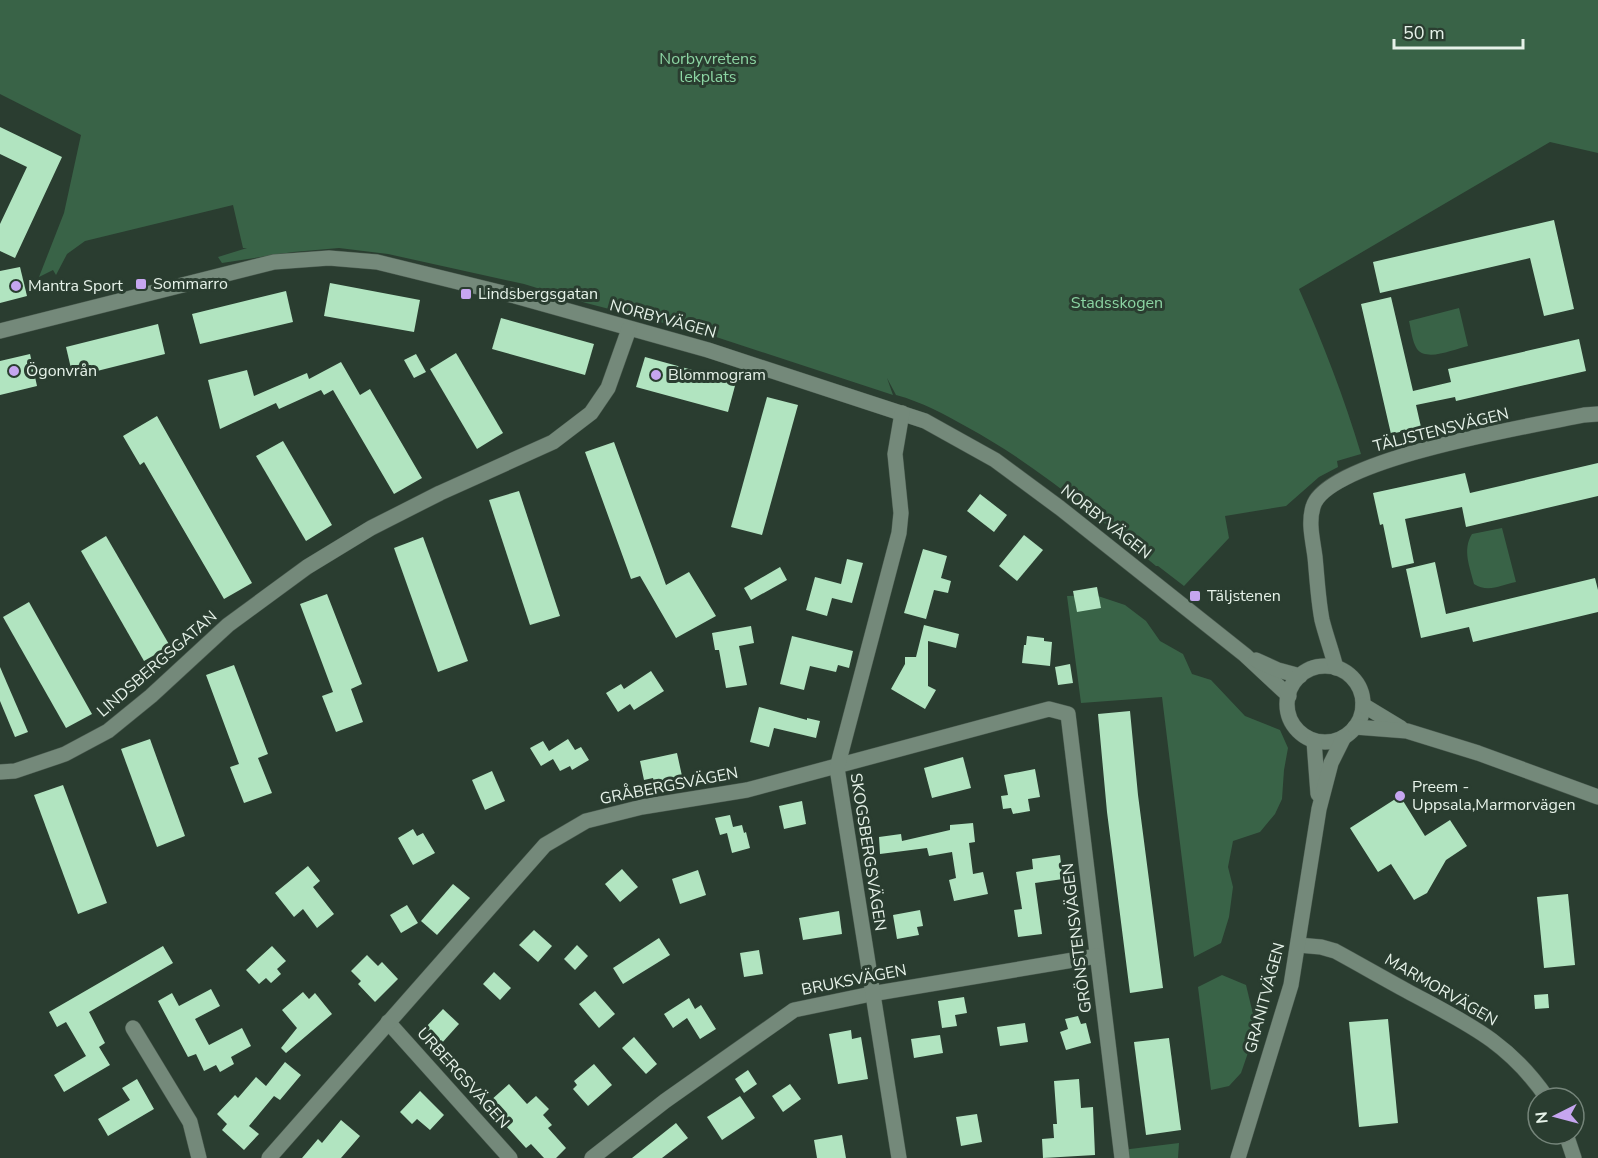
<svg xmlns="http://www.w3.org/2000/svg" width="1598" height="1158" font-family="'Nunito Sans',sans-serif">
<rect width="100%" height="100%" fill="#2a3d30"/>
<g fill="#396347">
<path d="M0 0H1598V153L1550 142 1299 289C1323 343 1344 397 1361 454L1337 461 1338 467 1319 477 1286 506 1225 516 1229 538 1184 586 1158 566H1156C1096 516 1035 464 967 427 944 414 922 402 896 395L887 378 893 395 710 335 586 303 524 284 388 254 339 248 293 252 222 263 218 257 247 248H243L233 205 85 241 67 254 56 275 53 270 39 277 64 213 81 135 0 94Z"/>
<path d="M1459 308 1468 346C1454 349 1427 362 1417 349 1412 341 1411 329 1409 321Z"/>
<path d="M1502 528 1516 582C1501 585 1488 593 1474 584 1470 567 1462 550 1472 534Z"/>
<path d="M1095 595 1125 605 1146 621 1160 641 1183 654 1192 674 1211 680 1245 716 1280 730 1288 748 1284 770 1282 799 1275 814 1260 832 1233 841 1228 867 1233 887 1229 917 1221 943 1194 957 1162 697 1081 703 1067 596Z"/>
<path d="M1222 975 1246 985 1253 1014 1251 1044 1241 1073 1229 1086 1211 1090 1198 987Z"/>
<path d="M1179 1143 1178 1158H1122V1150Z"/>
</g>
<g fill="#b1e4c0">
<path d="M0 127 62 157 15 258 0 251V224L27 167 0 154Z"/>
<path d="M1554 220 1574 309 1544 316 1530 258 1380 293 1373 262Z"/>
<path d="M20 267 27 296 0 303V271Z"/>
<path d="M330 283 420 300 414 332 324 316Z"/>
<path d="M286 291 293 322 200 344 192 314Z"/>
<path d="M1391 297 1413 391 1451 382 1448 369 1579 339 1586 371 1456 401 1455 397 1416 405 1421 427 1391 434 1361 304Z"/>
<path d="M501 318 594 344 585 375 492 349Z"/>
<path d="M158 324 165 354 73 377 66 347Z"/>
<path d="M456 353 503 433 477 449 430 369Z"/>
<path d="M30 354 37 386 0 395V361Z"/>
<path d="M416 354 426 372 414 378 404 360Z"/>
<path d="M645 357 736 382 728 412 636 387Z"/>
<path d="M341 362 360 395 370 389 422 478 394 494 333 390 324 395 321 390 279 409 276 403 220 429 208 380 247 370 254 396 307 373 309 379Z"/>
<path d="M767 397 798 405 762 535 731 527Z"/>
<path d="M157 416 252 583 224 599 144 462 140 465 123 436Z"/>
<path d="M283 441 332 525 306 541 256 456Z"/>
<path d="M614 442 666 585 689 572 716 616 676 638 640 576 631 579 585 452Z"/>
<path d="M1598 463V496L1466 527 1462 507 1405 519 1414 563 1392 568 1383 524 1380 525 1373 493 1465 473 1470 493Z"/>
<path d="M519 491 560 616 530 625 489 500Z"/>
<path d="M980 494 1007 515 994 532 967 511Z"/>
<path d="M1024 535 1043 550 1017 581 999 566Z"/>
<path d="M106 536 170 646 144 661 81 551Z"/>
<path d="M423 537 468 661 438 672 394 548Z"/>
<path d="M923 549 947 556 941 578 951 581 948 593 934 590 926 619 904 613Z"/>
<path d="M847 559 863 563 852 603 832 598 827 616 806 610 815 577 841 584Z"/>
<path d="M1435 562 1446 614 1595 578 1598 590V612L1473 642 1469 627 1421 638 1406 569Z"/>
<path d="M780 567 787 580 751 600 744 588Z"/>
<path d="M1097 587 1101 608 1077 612 1073 591Z"/>
<path d="M327 594 362 684 351 689 363 722 336 732 322 696 333 692 300 604Z"/>
<path d="M29 602 92 714 66 728 3 617Z"/>
<path d="M924 625 959 634 956 648 928 641V686L936 690 925 709 891 689 905 664V657H916Z"/>
<path d="M751 626 754 643 739 646 747 685 726 688 719 650H715L712 633Z"/>
<path d="M792 636 853 651 849 668 838 665 836 672 810 666 804 690 780 684Z"/>
<path d="M1027 636 1044 638V641L1052 642 1050 666 1022 663 1024 645H1026Z"/>
<path d="M1070 664 1073 683 1058 685 1055 667Z"/>
<path d="M234 665 268 754 258 758 272 793 244 803 230 767 239 764 206 675Z"/>
<path d="M0 667 28 732 15 737 0 701Z"/>
<path d="M651 671 664 691 634 710 630 704 618 712 606 693 621 684 624 689Z"/>
<path d="M759 707 807 720V718L820 721 816 738 774 728 769 747 750 742Z"/>
<path d="M1130 711 1138 795 1163 988 1130 993 1107 812 1098 714Z"/>
<path d="M150 739 185 836 157 847 121 749Z"/>
<path d="M568 739 575 750 581 747 589 760 572 770 570 766 560 771 553 759 541 766 530 748 543 741 549 751Z"/>
<path d="M677 753 682 776 654 782 653 778 644 780 640 761Z"/>
<path d="M963 757 971 788 932 798 924 768Z"/>
<path d="M1035 769 1040 797 1028 799 1030 811 1013 814 1011 808 1003 809 1001 796 1008 795 1004 775Z"/>
<path d="M492 771 505 801 485 810 472 780Z"/>
<path d="M63 785 107 903 78 914 34 795Z"/>
<path d="M1400 796 1425 836 1450 820 1467 846 1446 860 1427 893 1414 900 1391 864 1378 872 1350 828Z"/>
<path d="M802 801 806 824 784 829 779 806Z"/>
<path d="M730 815 733 827 742 825 744 833 746 832 750 848 732 853 727 833 720 835 715 818Z"/>
<path d="M973 823 975 842 969 843 973 874 983 872 988 894 954 901 949 880 956 878 952 852 929 856 927 848 880 854 879 837 901 834 902 841 950 830V825Z"/>
<path d="M413 829 417 836 423 833 435 853 413 865 398 838Z"/>
<path d="M1060 855 1063 879 1035 883 1042 934 1018 937 1014 910 1022 909 1016 872 1033 869 1032 859Z"/>
<path d="M308 866 320 881 313 887 334 914 317 928 303 909 294 917 275 893Z"/>
<path d="M622 869 638 887 620 902 605 884Z"/>
<path d="M698 870 706 895 680 904 672 879Z"/>
<path d="M453 884 470 898 437 935 421 921Z"/>
<path d="M1568 894 1575 965 1544 968 1537 897Z"/>
<path d="M407 905 418 923 401 933 390 915Z"/>
<path d="M920 910 923 926 917 927 919 935 897 939 893 915Z"/>
<path d="M839 911 842 934 803 940 799 918Z"/>
<path d="M534 930 552 946 538 962 519 945Z"/>
<path d="M659 938 670 955 623 984 613 968Z"/>
<path d="M577 945 588 956 575 970 564 959Z"/>
<path d="M163 946 173 963 89 1012 105 1043 99 1047 110 1065 64 1092 54 1075 86 1056 66 1022 57 1027 49 1012Z"/>
<path d="M272 946 286 961 277 969 281 974 271 983 266 978 259 984 246 970Z"/>
<path d="M759 950 763 974 744 977 740 953Z"/>
<path d="M367 955 378 966 382 962 398 979 375 1002 358 984 361 981 351 971Z"/>
<path d="M494 972 511 988 500 1000 483 984Z"/>
<path d="M211 989 220 1006 195 1019 209 1045 242 1028 251 1046 231 1057 234 1064 220 1072 216 1065 204 1071 196 1054 188 1057 158 1001 172 993 179 1006Z"/>
<path d="M595 991 615 1014 599 1028 579 1004Z"/>
<path d="M303 992 309 999 315 993 332 1014 286 1053 281 1048 297 1028 282 1010Z"/>
<path d="M1548 994 1549 1008 1535 1009 1534 995Z"/>
<path d="M964 997 967 1013 955 1015 957 1026 942 1028 938 1001Z"/>
<path d="M689 998 695 1009 701 1005 716 1029 700 1039 687 1018 673 1028 664 1014Z"/>
<path d="M443 1009 459 1024 441 1044 425 1028Z"/>
<path d="M1078 1016 1081 1024 1086 1023 1091 1043 1066 1050 1060 1032 1068 1029 1065 1019Z"/>
<path d="M1388 1019 1398 1123 1359 1127 1349 1022Z"/>
<path d="M1025 1023 1028 1042 1000 1046 997 1027Z"/>
<path d="M851 1030 852 1039 861 1037 868 1079 838 1084 829 1034Z"/>
<path d="M940 1035 943 1053 914 1058 911 1039Z"/>
<path d="M634 1037 657 1064 646 1074 622 1048Z"/>
<path d="M1169 1038 1181 1130 1146 1135 1134 1042Z"/>
<path d="M285 1062 301 1075 280 1100 274 1096 249 1126 259 1134 244 1150 222 1130 227 1124 217 1114 235 1095 238 1098 256 1077 266 1086Z"/>
<path d="M594 1064 612 1085 588 1106 573 1089 577 1085 574 1081Z"/>
<path d="M748 1070 757 1084 744 1093 735 1079Z"/>
<path d="M137 1079 154 1109 108 1136 98 1119 130 1100 122 1088Z"/>
<path d="M1079 1079 1081 1108 1093 1107 1095 1155 1043 1158 1042 1139 1054 1138 1053 1124H1057L1054 1081Z"/>
<path d="M509 1084 527 1104 536 1096 549 1109 543 1115 552 1125 548 1128 566 1148 556 1158H544L531 1144 526 1148 505 1125 509 1121 490 1101Z"/>
<path d="M790 1084 801 1099 783 1112 772 1096Z"/>
<path d="M420 1091 444 1115 430 1130 417 1119 412 1124 400 1112Z"/>
<path d="M740 1096 755 1118 722 1140 707 1117Z"/>
<path d="M977 1114 982 1142 961 1146 956 1117Z"/>
<path d="M341 1120 360 1136 341 1158H302L318 1139 322 1143Z"/>
<path d="M676 1123 688 1138 662 1158H632Z"/>
<path d="M842 1135 846 1158H817L814 1140Z"/>
</g>
<g fill="none" stroke-linecap="round" stroke-linejoin="round">
<g stroke="#49594e" stroke-width="16">
<g id="minor">
<path d="M0 331 274 262 329 258 377 262 515 296 708 350 925 421 995 460 1060 508 1245 655 1289 696"/>
<path d="M1256 660 1278 670 1300 676"/>
<circle cx="1325" cy="704" r="38"/>
<path d="M1336 668C1332 652 1326 636 1322 620 1318 599 1317 577 1315 557 1313 541 1308 523 1313 507 1325 459 1536 425 1584 415L1598 414"/>
<path d="M1363 705 1401 728"/>
<path d="M1355 727 1407 731 1478 753 1598 797"/>
<path d="M1314 741 1318 794"/>
<path d="M0 772 15 771 65 754 108 731 151 696 228 625 307 567 371 528 440 493 553 442 591 413 608 388 629 329"/>
<path d="M1298 945 1321 947 1335 951C1359 964 1383 978 1407 991 1466 1023 1508 1041 1547 1098"/>
<path d="M388 1022 510 1158"/>
<path d="M133 1028 190 1122 199 1158"/>
<path d="M1566 1134 1574 1158"/>
<path d="M269 1158 545 845 586 821 642 807 747 790 1049 709 1068 714 1122 1158"/>
<path d="M592 1158 665 1101 794 1010 871 994 1097 956"/>
<path d="M899 1158 837 768 899 533 901 513 895 454 902 413"/>
<path d="M1238 1158 1291 985 1319 809 1331 763 1344 737"/>
</g>
</g>
<use href="#minor" stroke="#74897a" stroke-width="15"/>
</g>
<g fill="#c6a6f0" stroke="#2a3d30" stroke-width="2">
<rect x="135" y="278" width="12" height="12" rx="3"/>
<circle cx="16" cy="286" r="6"/>
<rect x="460" y="288" width="12" height="12" rx="3"/>
<circle cx="14" cy="371" r="6"/>
<circle cx="656" cy="375" r="6"/>
<rect x="1189" y="590" width="12" height="12" rx="3"/>
<circle cx="1400" cy="796" r="6"/>
</g>
<g text-anchor="middle" dominant-baseline="central" stroke-width="6" stroke-linejoin="round" paint-order="stroke">
<g font-size="16" fill="#8cd5a3" stroke="#2a3d30">
<text x="708" y="59">Norbyvretens<tspan x="708" dy="18">lekplats</tspan></text>
<text x="1117" y="303">Stadsskogen</text>
</g>
<g font-size="16" fill="#e6f2e9" stroke="#2a3d30" text-anchor="start">
<text x="153" y="284">Sommarro</text>
<text x="28" y="286">Mantra Sport</text>
<text x="478" y="294">Lindsbergsgatan</text>
<text x="26" y="371">Ögonvrån</text>
<text x="668" y="375">Blommogram</text>
<text x="1207" y="596">Täljstenen</text>
<text x="1412" y="787">Preem -<tspan x="1412" dy="18">Uppsala,Marmorvägen</tspan></text>
</g>
<g font-size="16" fill="#e6f2e9" stroke="#2a3d30">
<text transform="translate(663 319) rotate(15)">NORBYVÄGEN</text>
<text transform="translate(1441 430) rotate(-14)">TÄLJSTENSVÄGEN</text>
<text transform="translate(1106 522) rotate(38)">NORBYVÄGEN</text>
<text transform="translate(157 664) rotate(-41)">LINDSBERGSGATAN</text>
<text transform="translate(669 786) rotate(-11)">GRÅBERGSVÄGEN</text>
<text transform="translate(868 852) rotate(81)">SKOGSBERGSVÄGEN</text>
<text transform="translate(1077 938) rotate(-97)">GRÖNSTENSVÄGEN</text>
<text transform="translate(854 980) rotate(-11)">BRUKSVÄGEN</text>
<text transform="translate(1441 990) rotate(30)">MARMORVÄGEN</text>
<text transform="translate(1265 998) rotate(-75)">GRANITVÄGEN</text>
<text transform="translate(463 1078) rotate(48)">URBERGSVÄGEN</text>
</g>
</g>
<g transform="translate(1556 1116) rotate(264)"><circle r="28" fill="#2a3d30" stroke="#75857a" stroke-width="1.5"/>
<path d="M0-4.5L10 22L0 15L-10 22Z" fill="#c6a6f0"/>
<text y="-9" font-size="16" font-weight="bold" text-anchor="middle" fill="#e6f2e9">N</text>
</g>
<path d="M1394 39v9h129v-9" fill="none" stroke="#e6f2e9" stroke-width="3"/>
<text x="1403" y="39" font-size="18" fill="#e6f2e9" stroke="#2a3d30" stroke-width="4.5" paint-order="stroke">50 m</text>
</svg>
